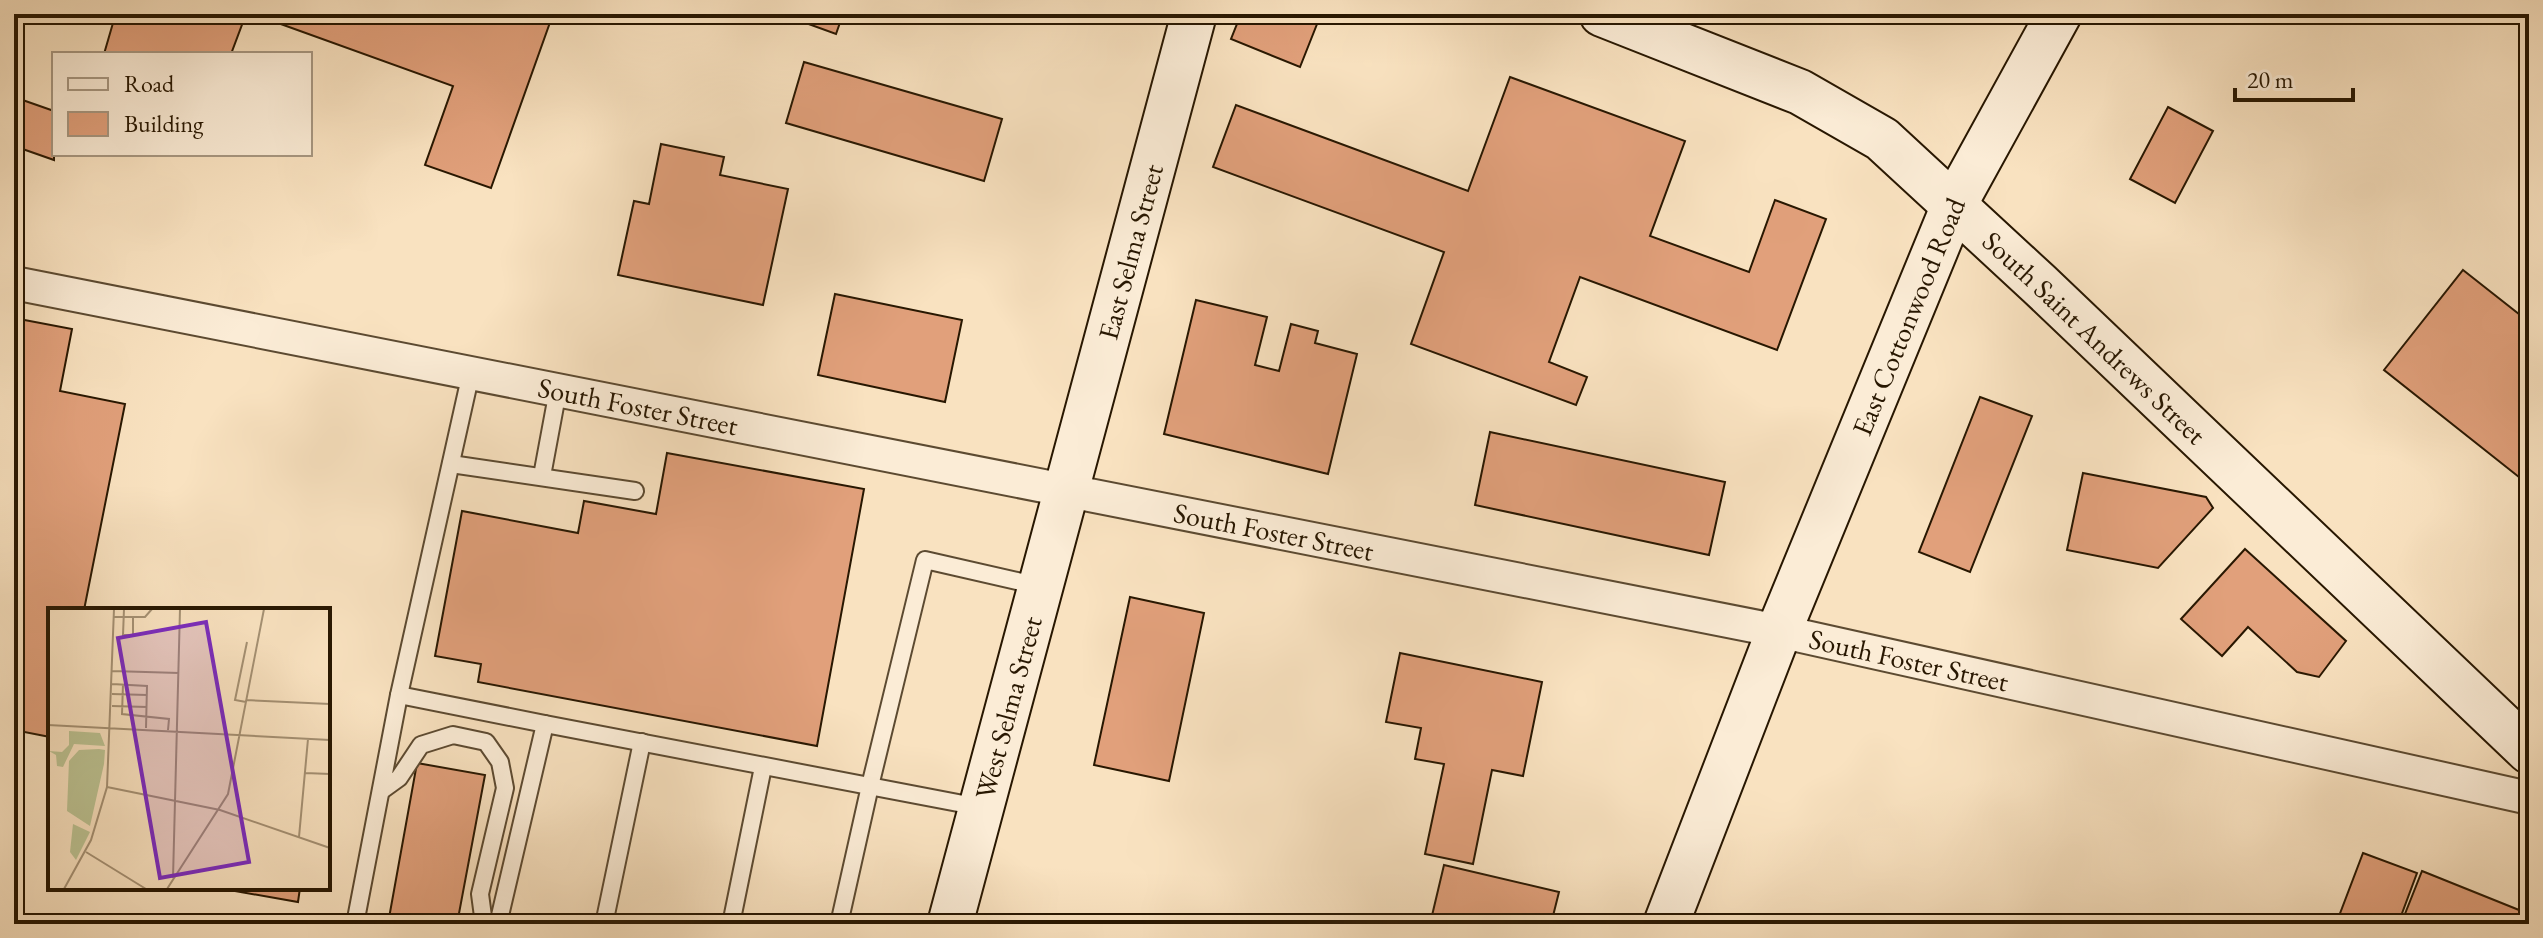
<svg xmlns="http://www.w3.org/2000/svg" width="2543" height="938" font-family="'EB Garamond',serif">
<rect width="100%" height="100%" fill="#f9e2c0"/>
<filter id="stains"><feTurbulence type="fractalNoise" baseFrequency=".0025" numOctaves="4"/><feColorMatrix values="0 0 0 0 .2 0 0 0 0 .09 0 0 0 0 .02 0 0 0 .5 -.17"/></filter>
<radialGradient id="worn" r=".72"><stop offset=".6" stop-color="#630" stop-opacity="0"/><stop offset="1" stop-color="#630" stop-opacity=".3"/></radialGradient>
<g fill="#e1a07b" stroke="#281701" stroke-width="2">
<path d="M85 14H246L231 54H104L113 23Z"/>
<path d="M253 14H553L491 188 425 165 453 86Z"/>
<path d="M781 14H843L836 34Z"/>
<path d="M1241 14H1321L1300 67 1231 39Z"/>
<path d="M804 62 1002 119 984 181 786 123Z"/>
<path d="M1510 77 1685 141 1650 236 1749 272 1775 200 1826 219 1777 350 1580 277 1549 362 1587 377 1576 405 1411 344 1444 252 1213 167 1236 105 1468 191Z"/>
<path d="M14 97 54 111V160L14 146Z"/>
<path d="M2168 107 2213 131 2175 203 2130 179Z"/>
<path d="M661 144 724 157 720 175 788 189 763 305 618 275 634 201 649 204Z"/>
<path d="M2463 270 2529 322V485L2384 370Z"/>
<path d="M835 294 962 320 945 402 818 375Z"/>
<path d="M1196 300 1267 317 1255 365 1279 371 1291 324 1318 331 1315 343 1357 354 1328 474 1164 434Z"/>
<path d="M14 318 72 329 60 391 125 404 84 610H50V737L14 730Z"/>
<path d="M1980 397 2032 416 1970 572 1919 552Z"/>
<path d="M1490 432 1725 482 1709 555 1475 505Z"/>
<path d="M667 453 864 489 817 746 478 682 481 664 435 656 462 511 578 533 584 501 656 514Z"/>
<path d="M2083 473 2206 497 2213 508 2158 568 2067 550Z"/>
<path d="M2245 549 2346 641 2319 677 2297 672 2248 627 2222 656 2181 619Z"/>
<path d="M1130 597 1204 613 1169 781 1094 765Z"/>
<path d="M1400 653 1542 682 1523 776 1492 770 1473 864 1425 854 1444 764 1415 759 1421 728 1386 722Z"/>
<path d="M417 763 485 775 457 924H420L389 918Z"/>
<path d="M2363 853 2417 873 2398 924H2336Z"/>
<path d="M1444 865 1559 892 1551 924H1430Z"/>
<path d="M2422 871 2529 914V924H2401Z"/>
<path d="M218 888H300L298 902Z"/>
</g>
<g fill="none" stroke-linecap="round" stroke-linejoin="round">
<g stroke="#5c4a31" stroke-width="20">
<g id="lane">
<path d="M451 464 635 491"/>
<path d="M542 476 558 390"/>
<path d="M399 695 545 724"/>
<path d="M381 791 399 778 421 745 453 735 486 742 500 762 505 788 480 894 484 924"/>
<path d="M355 924 399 695 471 373"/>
<path d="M498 924 545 724 979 807"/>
<path d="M604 924 642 742"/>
<path d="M731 924 763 767"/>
<path d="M839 924 870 786 925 560 1039 586"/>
</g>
</g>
<g stroke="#5c4a31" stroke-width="36">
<g id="street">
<path id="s1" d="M14 283 1779 631 2529 798"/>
</g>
</g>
<g stroke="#281701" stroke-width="48">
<g id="secondary">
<path id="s2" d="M1602 14 1800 92 1882 139 2039 284 2529 751"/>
<path id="s3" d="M950 924 1194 14"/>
<path id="s4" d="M1666 924 1779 631 1954 205 2059 14"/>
</g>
</g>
<use href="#lane" stroke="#fbecd6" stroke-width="16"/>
<use href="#street" stroke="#fbecd6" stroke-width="32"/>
<use href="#secondary" stroke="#fbecd6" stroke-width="44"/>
</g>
<g text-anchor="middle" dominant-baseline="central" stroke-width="7" stroke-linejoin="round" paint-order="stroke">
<g font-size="28" fill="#281701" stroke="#fbecd6">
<text stroke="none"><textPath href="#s3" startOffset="696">East Selma Street</textPath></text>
<text stroke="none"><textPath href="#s4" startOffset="654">East Cottonwood Road</textPath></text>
<text stroke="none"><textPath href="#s2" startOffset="598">South Saint Andrews Street</textPath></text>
<text stroke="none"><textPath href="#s1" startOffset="636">South Foster Street</textPath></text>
<text stroke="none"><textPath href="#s1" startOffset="1284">South Foster Street</textPath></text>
<text stroke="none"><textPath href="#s1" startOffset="1932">South Foster Street</textPath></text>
<text stroke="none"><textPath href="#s3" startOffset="224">West Selma Street</textPath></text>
</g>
</g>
<g transform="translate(48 608)">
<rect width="282" height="282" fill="#f9e2c0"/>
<path d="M21 123 52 125 57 138 26 136 15 159 9 158 8 147 1 143 14 144 21 137ZM51 141 57 142 56 156 42 218 19 203 21 153 31 142ZM25 216 42 224 28 252 22 244Z" fill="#bcc393"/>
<path fill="none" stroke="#a59174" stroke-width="2" d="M76 1 75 27H85V9M65 9H97L104 1M64 63 131 65M64 76 99 78 98 120M75 76 74 106 121 111 120 122M64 86 99 87M198 92 282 96M198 94 187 92 199 34M64 98 99 99M0 117 282 132M257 165 282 166M59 179 172 202 282 240M251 229 260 131M38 244 98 281M125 270 132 1M16 281 43 232 59 179 66 1M119 281 180 186 216 1"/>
<path fill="#7b2cbf" fill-opacity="0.15" stroke="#7b2cbf" stroke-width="4" d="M158 14 201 254 112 270 70 30Z"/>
<rect width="282" height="282" fill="none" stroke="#281701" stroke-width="4"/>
</g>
<rect width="2543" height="938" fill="none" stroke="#f9e2c0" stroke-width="48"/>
<rect x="16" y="16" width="2511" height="906" fill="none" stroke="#281701" stroke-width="4"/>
<rect x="24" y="24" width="2495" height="890" fill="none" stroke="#281701" stroke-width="2"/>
<rect x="52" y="52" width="260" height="104" fill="#fbecd6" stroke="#a79781" stroke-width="2"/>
<rect x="68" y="78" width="40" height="12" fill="#fbecd6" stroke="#a79781" stroke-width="2"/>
<text x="124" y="92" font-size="24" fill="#281701">Road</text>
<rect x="68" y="112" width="40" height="24" fill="#e1a07b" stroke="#a79781" stroke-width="2"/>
<text x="124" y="132" font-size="24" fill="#281701">Building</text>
<path d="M2235 88v12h118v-12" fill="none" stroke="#281701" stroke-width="4"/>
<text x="2247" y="88" font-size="24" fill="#281701" stroke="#fbecd6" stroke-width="6" paint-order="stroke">20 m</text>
<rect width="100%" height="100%" filter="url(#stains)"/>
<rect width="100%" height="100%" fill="url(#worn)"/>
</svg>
